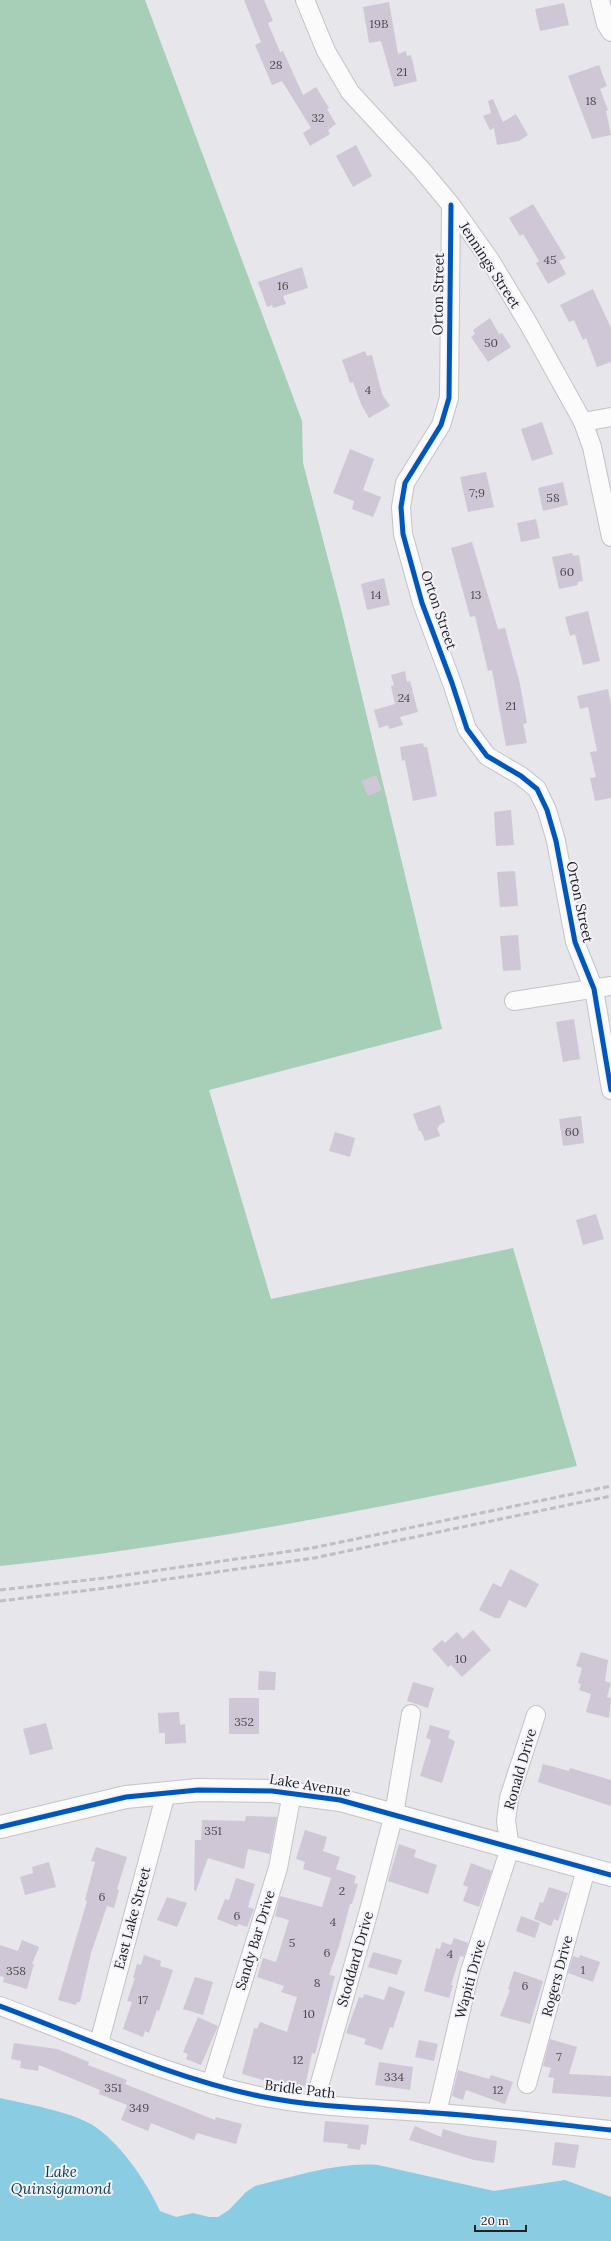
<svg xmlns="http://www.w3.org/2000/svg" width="611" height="2241" font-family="Lora,serif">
<rect width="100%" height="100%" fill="#e6e6eb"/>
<path fill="#a7ceb7" d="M0 0H145L302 421 303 463 341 609 442 1029 209 1090 271 1299 513 1248 577 1466C386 1507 195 1545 0 1566Z"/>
<path fill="#8acde2" d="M0 2098C26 2104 68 2111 91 2124 119 2141 147 2182 160 2211L176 2217 193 2213 209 2217H218L229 2210 246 2192 255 2186C295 2177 336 2162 378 2165L494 2191 565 2180 611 2197V2241H0Z"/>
<g fill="#cfc7d6">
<path d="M244 0H264L273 21 268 23 280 52 283 51 303 95 316 87 329 108 327 109 336 124 328 130 330 134 310 146 303 133 311 128 282 81 272 85 255 45 261 42Z"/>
<path d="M389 2 398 54 406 51 407 56 411 55 417 81 394 87 381 41 369 43 363 7Z"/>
<path d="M564 3 569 25 540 31 535 9Z"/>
<path d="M599 65 607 86 600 89 608 110 606 111 611 135 592 139 568 76Z"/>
<path d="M493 99 503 122 516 114 528 135 519 141 497 145 494 128 490 130 483 116 491 113 488 101Z"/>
<path d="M356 145 372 176 353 187 336 156Z"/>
<path d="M533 204 566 258 559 261 566 274 548 284 536 263 539 261 523 234 520 236 509 218Z"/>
<path d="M302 267 308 288 283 296 286 304 273 308 272 305 267 307 258 282Z"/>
<path d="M593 289 611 328V362L597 367 586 338 583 340 574 320 569 322 560 305Z"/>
<path d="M490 318 499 334 502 333 511 347 488 362 471 337 475 334 473 330Z"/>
<path d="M365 351 367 356 372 355 382 394 390 406 369 418 361 404 353 382 350 383 342 360Z"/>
<path d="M542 422 553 454 532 461 521 429Z"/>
<path d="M350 449 374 459 363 490 381 497 373 517 352 509 354 501 333 493Z"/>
<path d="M486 472 494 507 468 512 460 477Z"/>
<path d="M563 482 568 505 543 511 538 488Z"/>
<path d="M536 519 540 538 521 542 517 523Z"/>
<path d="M472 542 498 629 505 628 520 684 527 723 523 724 527 743 506 746 492 670 488 671 475 616 470 617 451 548Z"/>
<path d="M572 553 573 556 579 555 583 581 578 582V585L559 589 552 557Z"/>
<path d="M384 578 390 605 367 610 361 584Z"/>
<path d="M588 611 600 661 583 665 575 634 570 636 565 617Z"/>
<path d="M405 671 407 682 410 681 418 712 400 717 403 725 389 729 388 725 379 728 374 710 395 704 391 686 394 685 391 675Z"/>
<path d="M608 689 611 704V798L595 801 590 778 596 777 590 752 597 751 588 707 580 709 577 696Z"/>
<path d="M423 743 424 747H427L437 796 413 801 405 760 402 761 400 747Z"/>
<path d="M376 775 382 790 368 796 361 781Z"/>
<path d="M511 810 514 845 496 846 494 812Z"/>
<path d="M515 871 518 906 500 907 497 872Z"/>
<path d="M518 935 521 970 503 971 500 936Z"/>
<path d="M574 1019 580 1059 563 1062 556 1022Z"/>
<path d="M440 1105 445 1122 439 1125V1127L437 1128 440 1136 425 1141 421 1131H419L413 1114Z"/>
<path d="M581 1116 584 1143 563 1146 559 1119Z"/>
<path d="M335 1132 355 1138 350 1157 329 1151Z"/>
<path d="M596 1214 604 1239 583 1245 576 1220Z"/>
<path d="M510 1569 539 1584 526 1608 509 1600 500 1618H495L479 1610 493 1583 501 1587Z"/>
<path d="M473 1630 491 1650 462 1677 451 1665 448 1667 432 1649 442 1640 445 1643 457 1632 463 1639Z"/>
<path d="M581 1652 608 1660 605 1681 611 1683 607 1697 611 1698 609 1718 586 1712 591 1694 579 1690 581 1684 578 1683 582 1668 576 1666Z"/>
<path d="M259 1671 276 1672 275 1690H258Z"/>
<path d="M413 1682 434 1688 428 1708 407 1701Z"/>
<rect x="229" y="1698" width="30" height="36"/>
<path d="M179 1712 180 1725 185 1724 186 1743 165 1744V1733H159L158 1713Z"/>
<path d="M46 1723 53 1749 30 1755 23 1729Z"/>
<path d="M430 1725 450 1731 448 1738 455 1741 442 1783 420 1776 431 1740 426 1738Z"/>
<path d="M543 1764 569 1771 570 1768 611 1780V1806L538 1782Z"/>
<path d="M246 1816 277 1817 270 1854 248 1849 244 1869 208 1858 196 1891 194 1890 195 1840H201L202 1820 245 1821Z"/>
<path d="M305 1830 327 1837 323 1851 340 1857 336 1869 356 1876 354 1883 358 1884 352 1904H350L339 1946 329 1975 335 1976 315 2054 312 2053 305 2087 271 2079 270 2082 242 2074 254 2028 257 2029 260 2022 287 2032 297 1997 281 1992 284 1986 257 1977 263 1958 276 1962 289 1920 275 1916 280 1896 322 1907 331 1878 303 1869 305 1862 296 1859Z"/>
<path d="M399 1844 416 1850 414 1857 437 1865 428 1894 388 1881Z"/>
<path d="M96 1847 127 1857 117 1889 119 1890 114 1908 107 1906 91 1953 80 2002H77L76 2005 58 2000 87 1901 85 1900 95 1862 91 1861Z"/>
<path d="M49 1862 56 1887 25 1895 20 1877 33 1873 32 1867Z"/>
<path d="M471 1863 492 1871 479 1907 463 1901 468 1887 463 1885Z"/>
<path d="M236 1878 255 1884 248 1907 254 1909 247 1927 238 1924 237 1927 217 1919 225 1899 229 1900Z"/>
<path d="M549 1887 568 1893 558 1921 554 1919 551 1926 534 1919 540 1902 543 1903Z"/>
<path d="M167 1897 187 1903 177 1927 157 1920Z"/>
<path d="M521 1916 540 1923 535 1938 516 1931Z"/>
<path d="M454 1938 468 1943 464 1957 460 1956 451 1985H453L449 1998 424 1991 436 1948 440 1949 442 1942 451 1945Z"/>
<path d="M22 1940 39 1947 32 1964H34L27 1989 3 1982 4 1977 0 1976V1945L18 1951Z"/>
<path d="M373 1952 402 1960 397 1975 368 1967Z"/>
<path d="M144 1955 161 1961 160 1966 173 1970 159 2011 157 2010 149 2033 145 2031 143 2037 123 2029 132 2002 127 2001 135 1978H133L137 1964 141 1965Z"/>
<path d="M580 1955 600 1962 593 1982 568 1973 573 1956 579 1958Z"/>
<path d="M514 1971 543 1981 530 2024 500 2016 510 1990 508 1989Z"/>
<path d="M195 1977 213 1982 203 2015 183 2009Z"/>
<path d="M389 1986 405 1992 393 2028 390 2027 382 2050 364 2044 366 2039 346 2033 359 1997 363 1998 364 1994 384 2000Z"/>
<path d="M198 2017 218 2026 201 2065 186 2059 188 2054 183 2052Z"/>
<path d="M550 2039 577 2047 569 2074 611 2076V2097L552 2093 554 2078 548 2077 551 2068 543 2066Z"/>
<path d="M419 2040 438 2044 434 2061 415 2057Z"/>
<path d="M14 2043 57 2049 89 2062 88 2065 127 2080 125 2084 215 2120 216 2117 242 2124 236 2144 197 2133 194 2140 151 2123 148 2131 121 2120 127 2105 99 2094 100 2090 39 2065 38 2071 20 2068 21 2061 11 2059Z"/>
<path d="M379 2062 413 2067 410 2090 375 2085Z"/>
<path d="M458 2070 489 2079 491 2075 513 2082 505 2104 466 2090 463 2100 452 2096Z"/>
<path d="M325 2121 369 2125 366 2145 361 2144 360 2150 347 2148 348 2144 323 2142Z"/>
<path d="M415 2126 441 2137 443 2129 467 2136 497 2141 494 2163 474 2160 409 2140Z"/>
<path d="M555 2142 579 2145 575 2168 552 2165Z"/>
</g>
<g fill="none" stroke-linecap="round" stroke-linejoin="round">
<g stroke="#c4c3c7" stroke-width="20">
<g id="minor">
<path d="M305 0 326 51 350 92 421 169 451 205 490 260 528 323 583 422 592 447 611 537"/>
<path d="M600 0 606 24 611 32"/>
<path d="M451 205 449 398 441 425 405 483 401 507 403 534 422 603 452 683 467 729 487 756 521 776 537 789 547 810 556 841 575 942 594 989 611 1090"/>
<path d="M583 422 611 417"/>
<path d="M514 1001 611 986"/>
<path d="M0 2006C86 2038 169 2077 259 2096 317 2108 377 2108 435 2113 494 2117 552 2124 611 2130"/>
<path d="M99 2043 166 1793"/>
<path d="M211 2084 278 1868 292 1793"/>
<path d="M527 2084 586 1869"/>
<path d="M314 2104 368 1914 394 1814 411 1714"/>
<path d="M437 2113 470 1971 510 1848 506 1821 509 1798 536 1715"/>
</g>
</g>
<g stroke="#c4c3c7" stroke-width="24">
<path id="major" d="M0 1827 126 1797 198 1790 272 1791 340 1800 611 1875"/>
</g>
<use href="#minor" stroke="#fbfbfc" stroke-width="18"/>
<use href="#major" stroke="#fbfbfc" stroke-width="22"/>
<g stroke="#bfbfc0" stroke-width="3" stroke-dasharray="6 3" stroke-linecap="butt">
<path d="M0 1590 105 1578 312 1548 611 1486"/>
<path d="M0 1601 106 1588 314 1558 611 1496"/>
</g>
<g stroke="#f2f2f9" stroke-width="8">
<g id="cycleway">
<path d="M451 205 449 398 441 425 405 483 401 507 403 534 422 603 452 683 467 729 487 756 521 776 537 789 547 810 556 841 575 942 594 989 611 1090"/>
<path d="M0 1827 126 1797 198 1790 272 1791 340 1800 611 1875"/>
<path d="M0 2006C86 2038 169 2077 259 2096 317 2108 377 2108 435 2113 494 2117 552 2124 611 2130"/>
</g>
</g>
<use href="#cycleway" stroke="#0057b8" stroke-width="5"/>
</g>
<g text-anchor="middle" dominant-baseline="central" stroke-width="4" stroke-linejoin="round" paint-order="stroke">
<g font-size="12" fill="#4d4b51">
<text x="379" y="23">19B</text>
<text x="276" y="64">28</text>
<text x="402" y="71">21</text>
<text x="591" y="100">18</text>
<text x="318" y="117">32</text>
<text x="550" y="259">45</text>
<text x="283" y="285">16</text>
<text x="491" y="342">50</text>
<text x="368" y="389">4</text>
<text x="477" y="492">7;9</text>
<text x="553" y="497">58</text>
<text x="567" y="571">60</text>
<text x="376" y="594">14</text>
<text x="476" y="594">13</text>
<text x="404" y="697">24</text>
<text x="511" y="705">21</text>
<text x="572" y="1131">60</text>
<text x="461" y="1658">10</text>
<text x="244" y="1721">352</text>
<text x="213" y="1830">351</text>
<text x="342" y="1890">2</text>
<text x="102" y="1896">6</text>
<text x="237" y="1915">6</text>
<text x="333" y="1921">4</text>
<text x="292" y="1942">5</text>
<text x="327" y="1952">6</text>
<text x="450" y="1953">4</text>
<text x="583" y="1969">1</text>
<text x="16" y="1970">358</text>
<text x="317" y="1982">8</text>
<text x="525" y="1985">6</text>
<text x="143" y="1999">17</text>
<text x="309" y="2013">10</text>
<text x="559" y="2056">7</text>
<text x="298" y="2059">12</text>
<text x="394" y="2076">334</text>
<text x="113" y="2087">351</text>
<text x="498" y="2089">12</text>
<text x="139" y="2107">349</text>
</g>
<g font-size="14" fill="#222225" stroke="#f2f2f9">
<text transform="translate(490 265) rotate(57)">Jennings Street</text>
<text transform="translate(438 294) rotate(-89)">Orton Street</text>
<text transform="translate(439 610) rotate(71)">Orton Street</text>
<text transform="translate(580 902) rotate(78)">Orton Street</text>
<text transform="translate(520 1769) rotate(-74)">Ronald Drive</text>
<text transform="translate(310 1785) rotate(9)">Lake Avenue</text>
<text transform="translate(132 1918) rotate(-75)">East Lake Street</text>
<text transform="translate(255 1940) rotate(-73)">Sandy Bar Drive</text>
<text transform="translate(355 1959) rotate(-74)">Stoddard Drive</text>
<text transform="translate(557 1976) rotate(-75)">Rogers Drive</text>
<text transform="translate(470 1979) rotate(-75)">Wapiti Drive</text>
<text transform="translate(300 2089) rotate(7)">Bridle Path</text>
</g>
<g font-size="15" font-style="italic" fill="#0d3a46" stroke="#f2f2f9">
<text x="61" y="2171">Lake<tspan x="61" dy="17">Quinsigamond</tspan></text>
</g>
</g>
<path d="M475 2225v6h51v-6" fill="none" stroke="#222225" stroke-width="2"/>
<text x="481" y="2225" font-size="12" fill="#222225" stroke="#f2f2f9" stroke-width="3" paint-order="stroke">20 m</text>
</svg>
